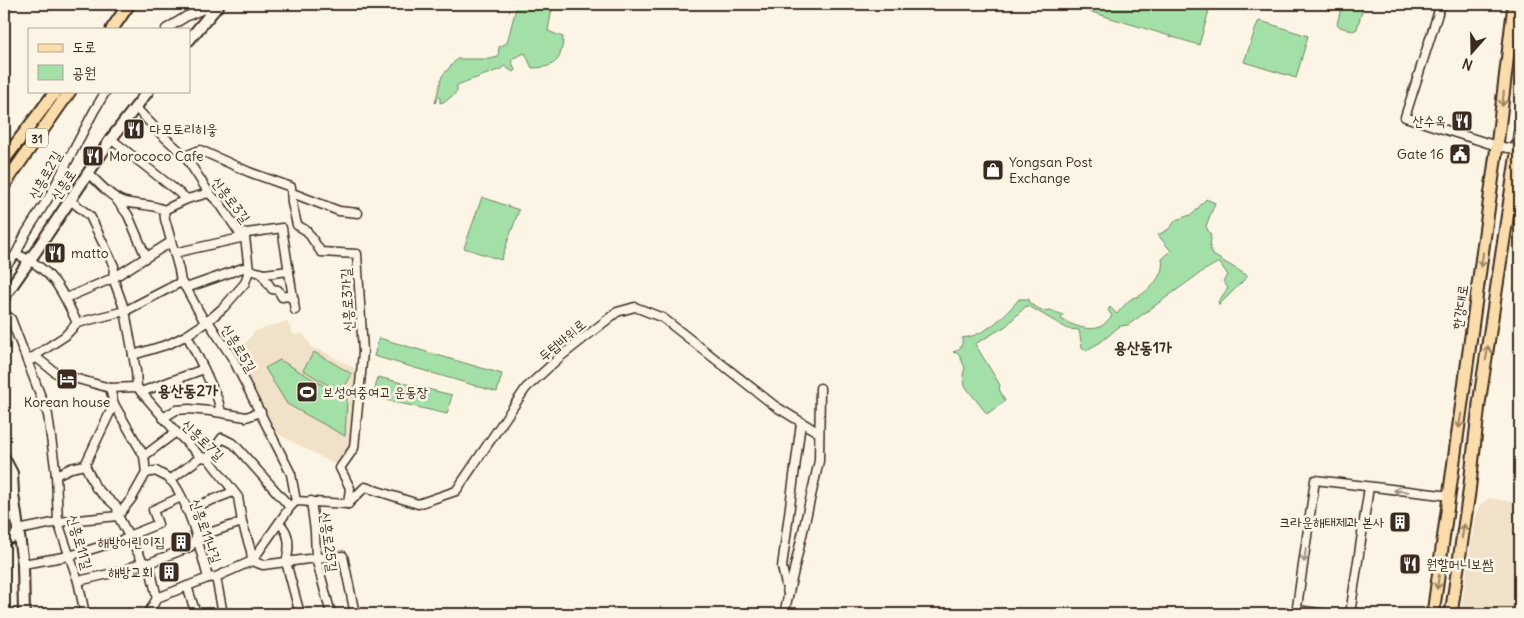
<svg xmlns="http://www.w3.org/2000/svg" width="1524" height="618" font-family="Delius,'Poor Story',sans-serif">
<rect width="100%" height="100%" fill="#fcf5e5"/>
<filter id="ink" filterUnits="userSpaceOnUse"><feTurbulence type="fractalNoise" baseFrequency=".02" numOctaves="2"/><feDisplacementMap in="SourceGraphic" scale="10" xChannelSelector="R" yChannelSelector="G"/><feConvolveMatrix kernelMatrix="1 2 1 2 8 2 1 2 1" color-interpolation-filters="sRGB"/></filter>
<g filter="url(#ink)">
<g fill="#f0e1c9">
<path d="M287 321 294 335 303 334 313 349 322 351 356 369 349 451 340 467 278 434 235 357 255 331Z"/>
<path d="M1489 498 1520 503V614H1460L1476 513 1481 504Z"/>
</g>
<g fill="#a3e0a7" stroke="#6f8562">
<path d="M517 4H546L552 8 548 31 563 37C562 60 556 68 532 68L525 53 511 59 515 70 513 72 504 66 501 69 457 85V92L446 101 440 103V98L438 97 435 103 442 76 457 59H490L498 57 499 47 507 43Z"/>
<path d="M1065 4H1202L1210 7 1199 45Z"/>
<path d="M1342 4H1364L1357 29 1353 31 1340 27 1337 24Z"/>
<path d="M1261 21 1308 36 1296 78 1244 62 1258 22Z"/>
<path d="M482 197 519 210 501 260 464 248Z"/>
<path d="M1206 199 1215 203 1206 226C1207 229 1209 232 1210 234 1213 241 1207 244 1213 255L1248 276 1219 305 1218 302 1228 288 1223 281 1228 275 1219 262 1203 271 1128 325 1120 326 1101 342 1085 351 1082 347 1079 330 1068 329 1032 308 1028 306 1025 307 1006 326 975 344 1000 385 999 389 1005 401 987 414 965 386 963 375 965 368 959 354 953 352C960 350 963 346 962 338 985 336 1005 316 1019 299H1029V303L1043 311 1050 310 1063 315 1061 319C1071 325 1089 332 1100 327 1105 324 1108 320 1112 316L1108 310 1110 307 1117 314C1121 309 1126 303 1131 299 1133 297 1138 297 1141 295 1153 287 1165 273 1162 259L1171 251 1158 235 1169 229 1176 220 1193 214Z"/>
<path d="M379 338 502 374 497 392 374 356Z"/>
<path d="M314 352 352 374 341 393 303 370Z"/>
<path d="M280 360 347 399 345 436 287 404 265 368Z"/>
<path d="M378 377 452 395 447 414 373 397Z"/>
</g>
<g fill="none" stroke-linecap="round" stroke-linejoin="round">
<g stroke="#3b2a1e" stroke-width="11">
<g id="street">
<path d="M1441 4 1405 117 1497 146 1520 150"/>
<path d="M166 29 187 16 216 4"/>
<path d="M111 139 187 199"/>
<path d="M185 156 200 150 249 172 291 187 292 203 297 225 307 231 321 252 357 254 363 352 354 448 340 468 350 488 348 504"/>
<path d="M88 173C98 182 109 196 122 201 135 206 151 203 164 210L187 199 209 193"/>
<path d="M292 193 339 211 358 213"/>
<path d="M116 199 128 215 146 257"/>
<path d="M70 200 90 216 114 266 113 278 125 311 136 371 137 387 175 431 201 457 208 458 238 497 242 522 251 551 252 561 263 565 316 558 343 556 355 614"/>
<path d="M164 210 165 219 179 270 181 282 186 288 203 319 208 321 233 359 291 474 296 501"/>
<path d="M240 234 282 228 295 310"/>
<path d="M174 253 245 237"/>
<path d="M16 254C52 268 62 290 77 323"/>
<path d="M4 268 16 254 26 233 49 197 94 111 106 91"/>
<path d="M261 273 272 289 278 290 282 297 288 296 294 300"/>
<path d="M186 288 243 268 264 274 289 271"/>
<path d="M66 298 113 278 171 242"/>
<path d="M4 313 11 319 48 415 56 475 58 522 78 581 85 614"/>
<path d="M187 335 204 369"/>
<path d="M133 355 169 344 187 335 208 321 224 307 245 283 249 270 245 237 240 234 220 204 209 193 185 156 160 133 136 108"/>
<path d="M29 360 37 358 56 373 110 388 137 387"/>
<path d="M27 361 65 336 77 323 125 311 181 282"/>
<path d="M110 388 114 404 144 456 146 473 156 471C160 474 166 476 170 479 188 498 201 552 208 578"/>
<path d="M141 392 204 369 218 400 221 412"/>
<path d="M114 404 85 465 96 488 117 507 118 516 143 562 149 563 157 598"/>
<path d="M163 418 176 410 189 409 210 411 246 417 261 412"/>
<path d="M144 456 176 432"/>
<path d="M208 458 222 438 234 444 290 507"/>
<path d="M56 475 71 468 85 465"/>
<path d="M170 480 201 457"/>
<path d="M311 501 315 531 316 558 331 614"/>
<path d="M348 504 365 487 418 504 456 491 526 388 560 357 617 312 635 307 663 318 775 406 819 433"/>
<path d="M186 510 233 492"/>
<path d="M279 523C290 532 290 548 286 562L300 614"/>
<path d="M128 536 158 524 153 510 181 497"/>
<path d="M4 542 14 537 18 530 58 522 118 516 132 498 146 473"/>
<path d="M149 563 190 547 197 537 242 522"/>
<path d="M23 564 69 556 129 538"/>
<path d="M216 577 223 614"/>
<path d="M78 581 122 571 143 562"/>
<path d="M187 586 196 614"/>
<path d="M788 594 782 567 801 423"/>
<path d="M1297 610 1326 614"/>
<path d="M148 614 157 598 208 578 216 577 252 561 290 507 296 501 348 504"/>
<path d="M784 614 819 461 820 388"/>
<path d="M1296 614 1315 480 1450 496"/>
<path d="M1350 614 1369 487"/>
</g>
</g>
<g stroke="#3b2a1e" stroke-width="14">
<g id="secondary">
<path d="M189 40 219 4"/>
<path d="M4 297 36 251 111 139 148 91"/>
<path d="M4 458 12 473 13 494 23 564 24 614"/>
</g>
</g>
<g stroke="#3b2a1e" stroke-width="15">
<g id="primary">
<path d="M112 29 129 4"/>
<path d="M4 160 56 91"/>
<path d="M4 185 70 91"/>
<path d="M1433 614 1497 146 1514 4"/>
<path d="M1451 614 1469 493 1479 404 1520 133"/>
</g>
</g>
<use href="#street" stroke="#fcf5e5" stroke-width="8"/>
<use href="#secondary" stroke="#fcf5e5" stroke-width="10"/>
<use href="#primary" stroke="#fbddab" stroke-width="11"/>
</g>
<defs><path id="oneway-shaft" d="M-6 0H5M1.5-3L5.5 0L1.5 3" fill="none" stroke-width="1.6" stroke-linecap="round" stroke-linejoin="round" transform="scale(1.25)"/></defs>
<g stroke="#9b8464">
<use href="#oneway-shaft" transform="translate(1503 99) rotate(96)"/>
<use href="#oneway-shaft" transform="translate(1482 260) rotate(98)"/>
<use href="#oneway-shaft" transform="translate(1487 353) rotate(-81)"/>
<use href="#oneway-shaft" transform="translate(1460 421) rotate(98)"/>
<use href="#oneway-shaft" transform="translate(1463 531) rotate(-81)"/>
<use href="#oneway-shaft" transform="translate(1438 582) rotate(98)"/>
</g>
<g stroke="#9c9082">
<use href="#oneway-shaft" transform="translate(1401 491) rotate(-174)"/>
<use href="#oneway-shaft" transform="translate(1305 555) rotate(98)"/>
</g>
</g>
<defs>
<g id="restaurant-square" transform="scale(1.125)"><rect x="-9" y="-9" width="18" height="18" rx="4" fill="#3b2a1e" stroke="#fcf5e5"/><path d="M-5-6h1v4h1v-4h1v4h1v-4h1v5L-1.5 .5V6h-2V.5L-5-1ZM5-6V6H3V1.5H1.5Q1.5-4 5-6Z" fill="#fff"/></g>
<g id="civic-square" transform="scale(1.125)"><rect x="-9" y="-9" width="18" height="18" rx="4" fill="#3b2a1e" stroke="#fcf5e5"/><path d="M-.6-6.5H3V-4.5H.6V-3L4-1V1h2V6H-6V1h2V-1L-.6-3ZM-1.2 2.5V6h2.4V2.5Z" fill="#fff"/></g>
<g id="shop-square" transform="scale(1.125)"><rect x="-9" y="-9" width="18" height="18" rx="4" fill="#3b2a1e" stroke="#fcf5e5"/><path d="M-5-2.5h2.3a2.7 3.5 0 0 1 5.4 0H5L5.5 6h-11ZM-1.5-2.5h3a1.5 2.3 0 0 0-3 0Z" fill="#fff"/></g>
<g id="hotel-square" transform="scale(1.125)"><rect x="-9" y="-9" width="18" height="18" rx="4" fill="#3b2a1e" stroke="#fcf5e5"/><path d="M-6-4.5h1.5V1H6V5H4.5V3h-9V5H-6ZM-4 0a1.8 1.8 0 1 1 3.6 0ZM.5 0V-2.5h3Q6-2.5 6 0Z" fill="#fff"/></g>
<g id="stadium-square" transform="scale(1.125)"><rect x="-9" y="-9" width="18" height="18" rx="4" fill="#3b2a1e" stroke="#fcf5e5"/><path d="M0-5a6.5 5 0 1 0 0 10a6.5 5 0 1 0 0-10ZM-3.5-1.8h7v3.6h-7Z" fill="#fff"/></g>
<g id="building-square" transform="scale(1.125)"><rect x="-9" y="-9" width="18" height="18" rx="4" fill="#3b2a1e" stroke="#fcf5e5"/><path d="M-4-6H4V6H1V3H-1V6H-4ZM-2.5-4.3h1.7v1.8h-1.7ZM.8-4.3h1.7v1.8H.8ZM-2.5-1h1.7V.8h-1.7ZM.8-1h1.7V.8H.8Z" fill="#fff"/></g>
</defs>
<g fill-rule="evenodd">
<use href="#restaurant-square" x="1462" y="121"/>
<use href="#restaurant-square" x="134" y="129"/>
<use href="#civic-square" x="1460" y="154"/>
<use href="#restaurant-square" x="93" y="156"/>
<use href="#shop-square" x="993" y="170"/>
<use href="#restaurant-square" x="55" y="253"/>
<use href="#hotel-square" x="67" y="379"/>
<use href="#stadium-square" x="307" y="392"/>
<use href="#building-square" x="1400" y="522"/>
<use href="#building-square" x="181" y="542"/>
<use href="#restaurant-square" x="1410" y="564"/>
<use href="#building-square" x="169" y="572"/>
</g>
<g text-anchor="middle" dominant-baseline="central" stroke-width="5" stroke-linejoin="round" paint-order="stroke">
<rect fill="#fcf5e5" stroke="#75675a" stroke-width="1" x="26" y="128.5" width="22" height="19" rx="4"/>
<g font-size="12" font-weight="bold" fill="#3b2a1e">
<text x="37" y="138">31</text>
</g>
<g font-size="14" fill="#3b2a1e" stroke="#fcf5e5" text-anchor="start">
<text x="1446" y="121" text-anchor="end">산수옥</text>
<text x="150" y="129">다모토리히읗</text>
<text x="1444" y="154" text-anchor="end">Gate 16</text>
<text x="109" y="156">Morococo Cafe</text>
<text x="1009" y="162">Yongsan Post<tspan x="1009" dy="16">Exchange</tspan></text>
<text x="71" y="253">matto</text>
<text x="323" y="392">보성여중여고 운동장</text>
<text x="67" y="402" text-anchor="middle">Korean house</text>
<text x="1384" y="522" text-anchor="end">크라운해태제과 본사</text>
<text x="165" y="542" text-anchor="end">해방어린이집</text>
<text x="1426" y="564">원할머니보쌈</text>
<text x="153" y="572" text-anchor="end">해방교회</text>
</g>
<g font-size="14" fill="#3b2a1e" stroke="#fcf5e5">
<text transform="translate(45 175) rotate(-61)">신흥로2길</text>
<text transform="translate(63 185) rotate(-56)">신흥로</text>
<text transform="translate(231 200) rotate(53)">신흥로3길</text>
<text transform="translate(347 300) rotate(-93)">신흥로3가길</text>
<text transform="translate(1460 307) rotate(-82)">한강대로</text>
<text transform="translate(562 340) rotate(-40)">두텁바위로</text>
<text transform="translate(239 348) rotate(59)">신흥로5길</text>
<text transform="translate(203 440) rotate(44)">신흥로7길</text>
<text transform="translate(206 531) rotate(71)">신흥로11나길</text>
<text transform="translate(80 542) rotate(74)">신흥로11길</text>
<text transform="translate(329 542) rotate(83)">신흥로25길</text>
</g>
<g font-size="16" font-weight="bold" fill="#3b2a1e" stroke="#fcf5e5">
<text x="1143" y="347">용산동1가</text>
<text x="188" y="390">용산동2가</text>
</g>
</g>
<rect width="1524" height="618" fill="none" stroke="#fcf5e5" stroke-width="20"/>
<rect x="10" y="10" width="1504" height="598" fill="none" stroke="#3b2a1e" stroke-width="2" filter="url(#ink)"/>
<rect x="28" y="28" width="162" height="65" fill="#fcf5e5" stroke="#afa495"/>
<rect x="38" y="44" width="25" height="8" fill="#fbddab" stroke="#afa495"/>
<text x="72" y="52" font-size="15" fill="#3b2a1e">도로</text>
<rect x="38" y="65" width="25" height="15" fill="#a3e0a7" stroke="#afa495"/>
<text x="72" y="78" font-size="15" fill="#3b2a1e">공원</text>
<g transform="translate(1472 52) rotate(200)" stroke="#fcf5e5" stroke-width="4" paint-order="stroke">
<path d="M0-4L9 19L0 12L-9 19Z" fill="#3b2a1e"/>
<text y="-8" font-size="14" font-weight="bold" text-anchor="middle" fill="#3b2a1e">N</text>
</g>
</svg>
